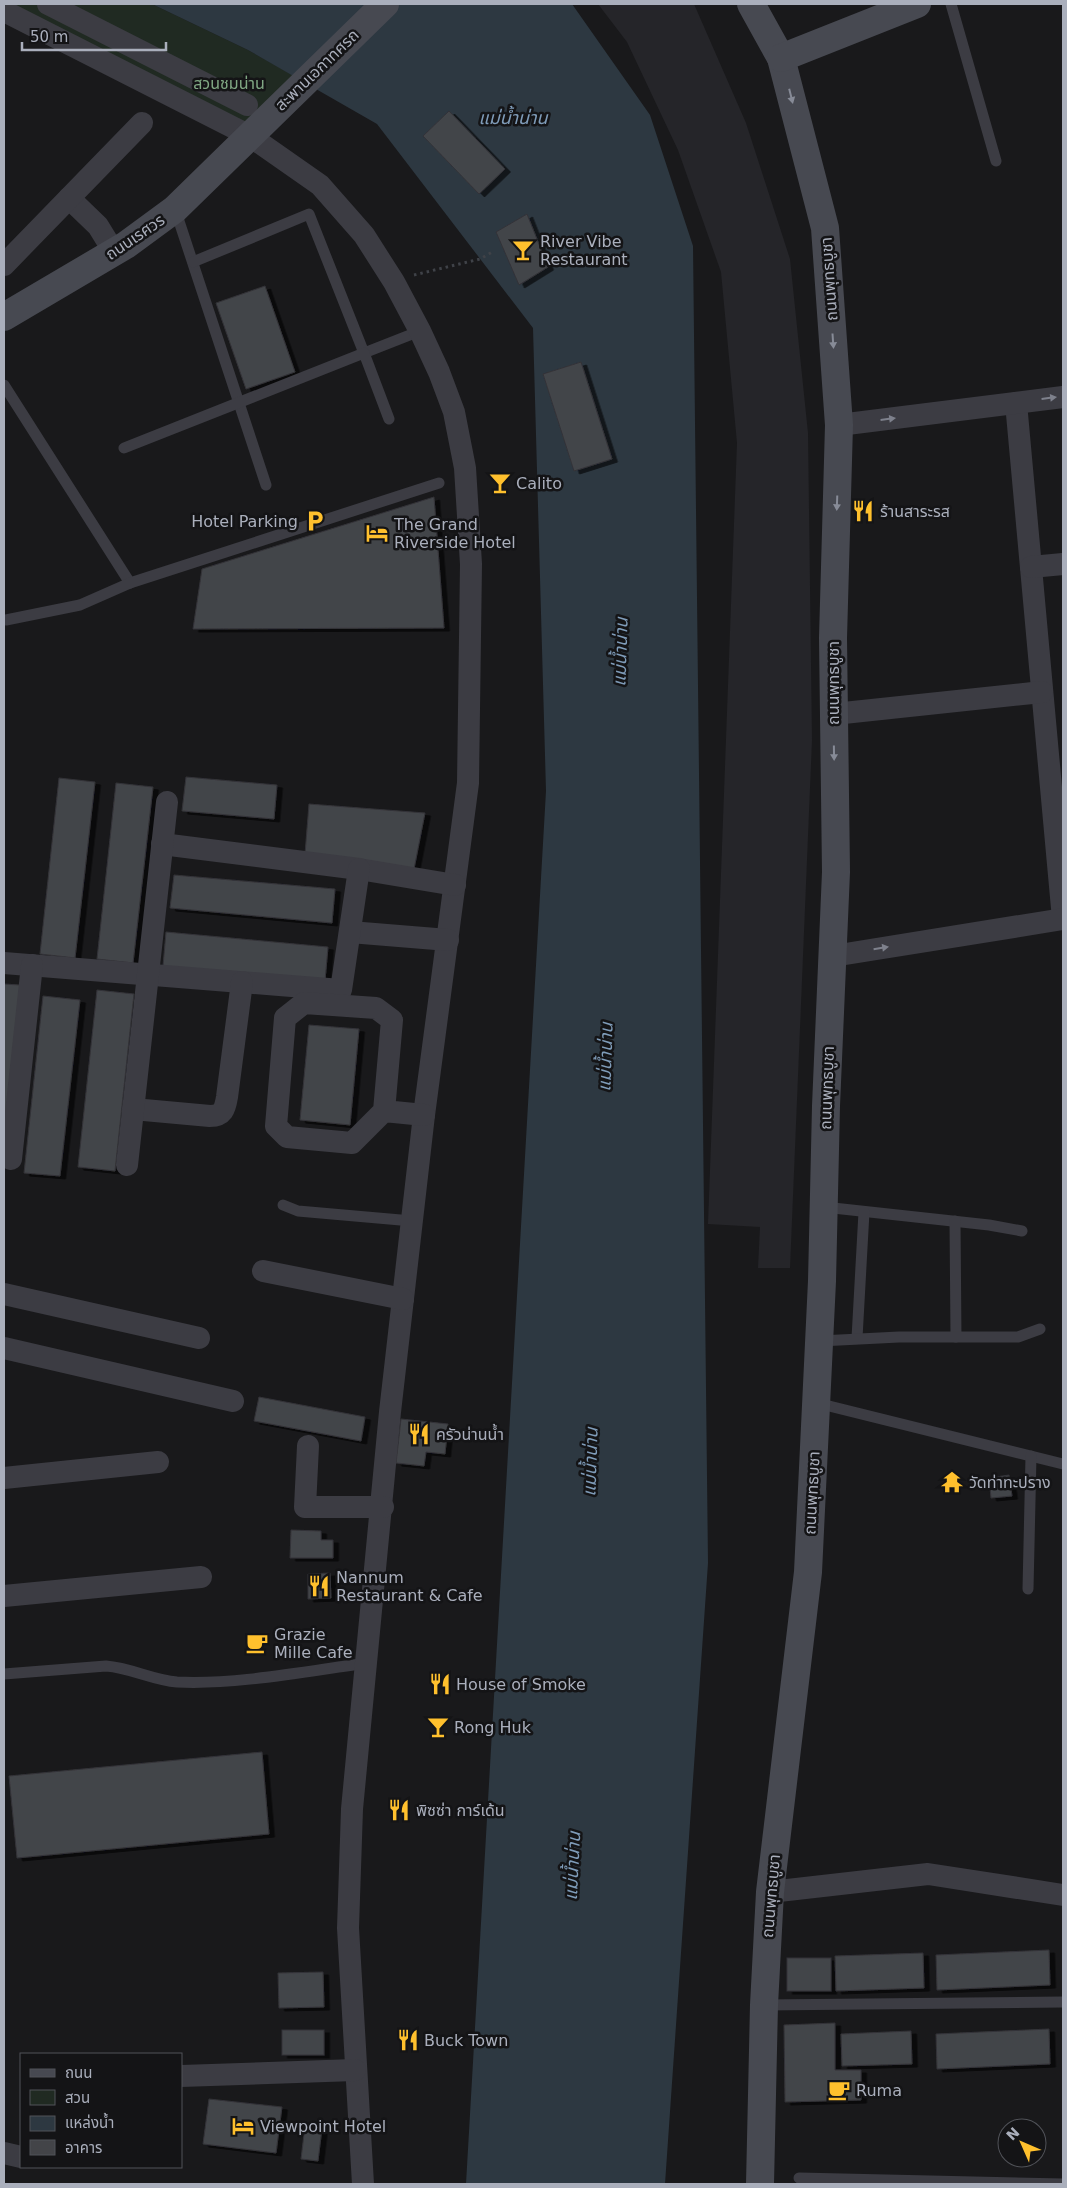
<svg xmlns="http://www.w3.org/2000/svg" width="1067" height="2188" font-family="'DejaVu Sans','Noto Sans Thai',sans-serif">
<defs>
<filter id="shadow"><feDropShadow dx="5.5" dy="3" stdDeviation="0" flood-color="#0009"/></filter>
</defs>
<rect width="100%" height="100%" fill="#19191b"/>
<path fill="#252529" d="M598 4H694L746 123 790 259 808 433 812 740 790 1268H758L760 1227 708 1224 737 443 721 272 678 150 627 42Z"/>
<path fill="#202a22" d="M4 4H152L248 50 296 77 250 136Z"/>
<path fill="#2d3841" d="M152 4H572L650 115 693 246 708 1563 665 2184H466L546 791 533 328 377 124 248 50Z"/>
<g fill="#434448" stroke="#333338" filter="url(#shadow)">
<path d="M449 111 505 169 479 194 423 136Z"/>
<path d="M527 214 548 267 519 285 496 232Z"/>
<path d="M265 286 295 372 246 389 216 303Z"/>
<path d="M581 362 612 459 574 471 543 374Z"/>
<path d="M434 497 444 628 193 629 202 569Z"/>
<path d="M186 777 277 785 274 819 182 811Z"/>
<path d="M59 778 95 782 75 958 40 954Z"/>
<path d="M116 783 153 787 133 963 97 959Z"/>
<path d="M309 804 425 813 414 869 305 854Z"/>
<path d="M174 875 335 889 332 923 170 908Z"/>
<path d="M166 932 328 947 325 981 163 966Z"/>
<path d="M4 984 20 985 4 1133Z"/>
<path d="M97 990 134 994 115 1171 78 1167Z"/>
<path d="M43 996 80 1000 60 1176 24 1173Z"/>
<path d="M309 1025 359 1029 350 1125 300 1120Z"/>
<path d="M259 1397 365 1417 361 1441 254 1421Z"/>
<path d="M401 1419 448 1424 445 1454 426 1452 424 1466 396 1463Z"/>
<path d="M1009 1475 1012 1496 991 1498 989 1478Z"/>
<path d="M291 1530 321 1531V1540H333V1558H290Z"/>
<path d="M330 1573 331 1598 308 1599V1574Z"/>
<path d="M262 1752 269 1834 17 1858 9 1776Z"/>
<path d="M1049 1950 1050 1985 937 1990 936 1955Z"/>
<path d="M923 1953 924 1988 836 1991 835 1956Z"/>
<rect x="787" y="1958" width="44" height="33"/>
<path d="M323 1972 324 2007 279 2008 278 1973Z"/>
<path d="M835 2023V2070H861V2100L785 2102 784 2025Z"/>
<path d="M1049 2029 1050 2064 937 2069 936 2034Z"/>
<rect x="282" y="2030" width="42" height="25"/>
<path d="M911 2031 912 2064 842 2066 841 2034Z"/>
<path d="M209 2099 282 2107 276 2153 203 2144Z"/>
<path d="M305 2126 322 2128 318 2161 301 2159Z"/>
</g>
<g fill="none" stroke-linecap="round" stroke-linejoin="round">
<path stroke="#3f4248" stroke-width="3" stroke-dasharray="2.5 4" stroke-linecap="butt" d="M414 275 480 259 494 251"/>
<g stroke="#3c3c43" stroke-width="11">
<path d="M951 4 996 161"/>
<path d="M175 209 266 485"/>
<path d="M193 262 309 214 364 353 420 331"/>
<path d="M4 385 130 583"/>
<path d="M124 448 364 353 389 419"/>
<path d="M6 620 80 605 130 583 439 483"/>
<path d="M283 1205 298 1211 412 1221"/>
<path d="M824 1207 989 1225 1022 1231"/>
<path d="M955 1221 956 1337"/>
<path d="M857 1338 864 1212"/>
<path d="M820 1341 899 1337H1018L1040 1329"/>
<path d="M817 1403 1063 1464"/>
<path d="M1028 1589 1031 1456"/>
<path d="M4 1674 106 1666C131 1668 153 1680 177 1682 236 1685 307 1671 367 1663"/>
<path d="M764 2005 1063 2002"/>
<path d="M799 2178 1063 2184"/>
</g>
<g stroke="#3c3c43" stroke-width="22">
<path d="M48 4 247 105"/>
<path d="M4 11 250 136 320 185 364 235 394 282 420 331 439 372 454 412 465 468 471 564 468 783 424 1115 390 1412 352 1809 348 1928 363 2184"/>
<path d="M69 198 98 226 114 252"/>
<path d="M4 265 142 123"/>
<path d="M1016 403 1063 919"/>
<path d="M839 425 1063 397"/>
<path d="M1031 567 1063 564"/>
<path d="M834 714 1042 692"/>
<path d="M162 844 359 869 455 885"/>
<path d="M350 932 448 940"/>
<path d="M833 956 1063 919"/>
<path d="M4 963 341 990 359 869"/>
<path d="M133 1109 210 1116C223 1116 225 1109 227 1097L242 982"/>
<path d="M384 1111 352 1143 287 1137 276 1126 285 1018 304 1003 376 1008 392 1020 384 1111 424 1115"/>
<path d="M11 1159 32 965"/>
<path d="M127 1165 167 802"/>
<path d="M263 1271 403 1299"/>
<path d="M4 1294 199 1338"/>
<path d="M4 1348 233 1401"/>
<path d="M308 1446 305 1507H383"/>
<path d="M4 1478 158 1462"/>
<path d="M4 1596 201 1577"/>
<path d="M770 1892 928 1874 1063 1895"/>
<path d="M181 2076 355 2070"/>
<path d="M4 2153 21 2157"/>
</g>
<g stroke="#474951" stroke-width="28">
<path d="M751 4 781 58 825 228 839 425 833 638 836 872 826 1106 822 1281 808 1572 770 1892 764 2005 760 2184"/>
<path d="M781 58 917 4"/>
<path d="M4 317 126 245 175 209 385 4"/>
</g>
</g>
<defs><path id="oneway-solid" d="M-6-.8H1V-3.2L6.5 0L1 3.2V.8H-6Z" transform="scale(1.25)"/></defs>
<g fill="#878b97">
<use href="#oneway-solid" transform="translate(791 96) rotate(76)"/>
<use href="#oneway-solid" transform="translate(833 341) rotate(86)"/>
<use href="#oneway-solid" transform="translate(837 503) rotate(92)"/>
<use href="#oneway-solid" transform="translate(834 753) rotate(89)"/>
</g>
<g fill="#7e818c">
<use href="#oneway-solid" transform="translate(1049 398) rotate(-7)"/>
<use href="#oneway-solid" transform="translate(888 419) rotate(-7)"/>
<use href="#oneway-solid" transform="translate(881 948) rotate(-9)"/>
</g>
<defs>
<g id="bar-bare" transform="scale(1.725)"><path d="M-6-5H6L.8 .8V4.5H3.5V6h-7V4.5H-.8V.8Z" fill="#ffc02d" stroke="#141416" stroke-width="2.5" paint-order="stroke"/></g>
<g id="restaurant-bare" transform="scale(1.725)"><path d="M-5-6h1v4h1v-4h1v4h1v-4h1v5L-1.5 .5V6h-2V.5L-5-1ZM5-6V6H3V1.5H1.5Q1.5-4 5-6Z" fill="#ffc02d" stroke="#141416" stroke-width="2.5" paint-order="stroke"/></g>
<g id="parking-bare" transform="scale(1.725)"><path d="M-3.5-5.5H1a3.5 3.5 0 0 1 0 7H-1V5.5H-3.5ZM-1-3.4V-.6H.8a1.4 1.4 0 0 0 0-2.8Z" fill="#ffc02d" stroke="#141416" stroke-width="2.5" paint-order="stroke"/></g>
<g id="hotel-bare" transform="scale(1.725)"><path d="M-6-4.5h1.5V1H6V5H4.5V3h-9V5H-6ZM-4 0a1.8 1.8 0 1 1 3.6 0ZM.5 0V-2.5h3Q6-2.5 6 0Z" fill="#ffc02d" stroke="#141416" stroke-width="2.5" paint-order="stroke"/></g>
<g id="temple-bare" transform="scale(1.725)"><path d="M0-6L5-2H3V0L6.5 2.5H4V6H1.5V3h-3V6H-4V2.5H-6.5L-3 0V-2H-5Z" fill="#ffc02d" stroke="#141416" stroke-width="2.5" paint-order="stroke"/></g>
<g id="cafe-bare" transform="scale(1.725)"><path d="M-5.5-4.5H6V0H3Q3 3.5 0 3.5H-2.5Q-5.5 3.5-5.5 0ZM3-3.2v2h1.7v-2ZM-6 4.5H4V6H-6Z" fill="#ffc02d" stroke="#141416" stroke-width="2.5" paint-order="stroke"/></g>
</defs>
<g fill-rule="evenodd">
<use href="#bar-bare" x="523" y="250"/>
<use href="#bar-bare" x="500" y="483"/>
<use href="#restaurant-bare" x="863" y="511"/>
<use href="#parking-bare" x="315" y="521"/>
<use href="#hotel-bare" x="377" y="533"/>
<use href="#restaurant-bare" x="419" y="1434"/>
<use href="#temple-bare" x="952" y="1482"/>
<use href="#restaurant-bare" x="319" y="1586"/>
<use href="#cafe-bare" x="257" y="1643"/>
<use href="#restaurant-bare" x="440" y="1684"/>
<use href="#bar-bare" x="438" y="1727"/>
<use href="#restaurant-bare" x="399" y="1810"/>
<use href="#restaurant-bare" x="408" y="2040"/>
<use href="#cafe-bare" x="839" y="2090"/>
<use href="#hotel-bare" x="243" y="2126"/>
</g>
<g text-anchor="middle" dominant-baseline="central" stroke-width="5" stroke-linejoin="round" paint-order="stroke">
<g font-size="16" fill="#aaafbc" stroke="#141416">
<text transform="translate(317 70) rotate(-44)">สะพานเอกาทศรถ</text>
<text transform="translate(135 237) rotate(-34)">ถนนเรศวร</text>
<text transform="translate(829 279) rotate(-94)">ถนนพุทธบูชา</text>
<text transform="translate(833 683) rotate(-90)">ถนนพุทธบูชา</text>
<text transform="translate(827 1088) rotate(-88)">ถนนพุทธบูชา</text>
<text transform="translate(812 1493) rotate(-87)">ถนนพุทธบูชา</text>
<text transform="translate(771 1896) rotate(-85)">ถนนพุทธบูชา</text>
</g>
<g font-size="16" fill="#80a884" stroke="#141416">
<text x="229" y="83">สวนชมน่าน</text>
</g>
<g font-size="16" fill="#aaafbc" stroke="#141416" text-anchor="start">
<text x="540" y="241">River Vibe<tspan x="540" dy="18">Restaurant</tspan></text>
<text x="516" y="483">Calito</text>
<text x="880" y="511">ร้านสาระรส</text>
<text x="298" y="521" text-anchor="end">Hotel Parking</text>
<text x="394" y="524">The Grand<tspan x="394" dy="18">Riverside Hotel</tspan></text>
<text x="436" y="1434">ครัวน่านน้ำ</text>
<text x="969" y="1482">วัดท่าทะปราง</text>
<text x="336" y="1577">Nannum<tspan x="336" dy="18">Restaurant &amp; Cafe</tspan></text>
<text x="274" y="1634">Grazie<tspan x="274" dy="18">Mille Cafe</tspan></text>
<text x="456" y="1684">House of Smoke</text>
<text x="454" y="1727">Rong Huk</text>
<text x="416" y="1810">พิซซ่า การ์เด้น</text>
<text x="424" y="2040">Buck Town</text>
<text x="856" y="2090">Ruma</text>
<text x="260" y="2126">Viewpoint Hotel</text>
</g>
<g font-size="18" font-style="italic" fill="#7f9cb9" stroke="#141416">
<text x="513" y="117">แม่น้ำน่าน</text>
<text transform="translate(620 652) rotate(-88)">แม่น้ำน่าน</text>
<text transform="translate(605 1057) rotate(-88)">แม่น้ำน่าน</text>
<text transform="translate(590 1462) rotate(-88)">แม่น้ำน่าน</text>
<text transform="translate(572 1866) rotate(-87)">แม่น้ำน่าน</text>
</g>
</g>
<rect width="1067" height="2188" fill="none" stroke="#aaafbc" stroke-width="10"/>
<rect x="20" y="2053" width="162" height="115" fill="#141416" stroke="#505258"/>
<rect x="30" y="2069" width="25" height="8" fill="#474951" stroke="#505258"/>
<text x="65" y="2078" font-size="15" fill="#aaafbc">ถนน</text>
<rect x="30" y="2090" width="25" height="15" fill="#202a22" stroke="#505258"/>
<text x="65" y="2103" font-size="15" fill="#aaafbc">สวน</text>
<rect x="30" y="2116" width="25" height="15" fill="#2d3841" stroke="#505258"/>
<text x="65" y="2128" font-size="15" fill="#aaafbc">แหล่งน้ำ</text>
<rect x="30" y="2140" width="25" height="15" fill="#434448" stroke="#505258"/>
<text x="65" y="2153" font-size="15" fill="#aaafbc">อาคาร</text>
<g transform="translate(1022 2143) rotate(315)"><circle r="24" fill="#141416" stroke="#505258"/>
<path d="M0-4L9 19L0 12L-9 19Z" fill="#ffc02d"/>
<text y="-8" font-size="14" font-weight="bold" text-anchor="middle" fill="#aaafbc">N</text>
</g>
<path d="M22 42v8h144v-8" fill="none" stroke="#aaafbc" stroke-width="2.5"/>
<text x="30" y="42" font-size="15" fill="#aaafbc" stroke="#141416" stroke-width="4" paint-order="stroke">50 m</text>
</svg>
